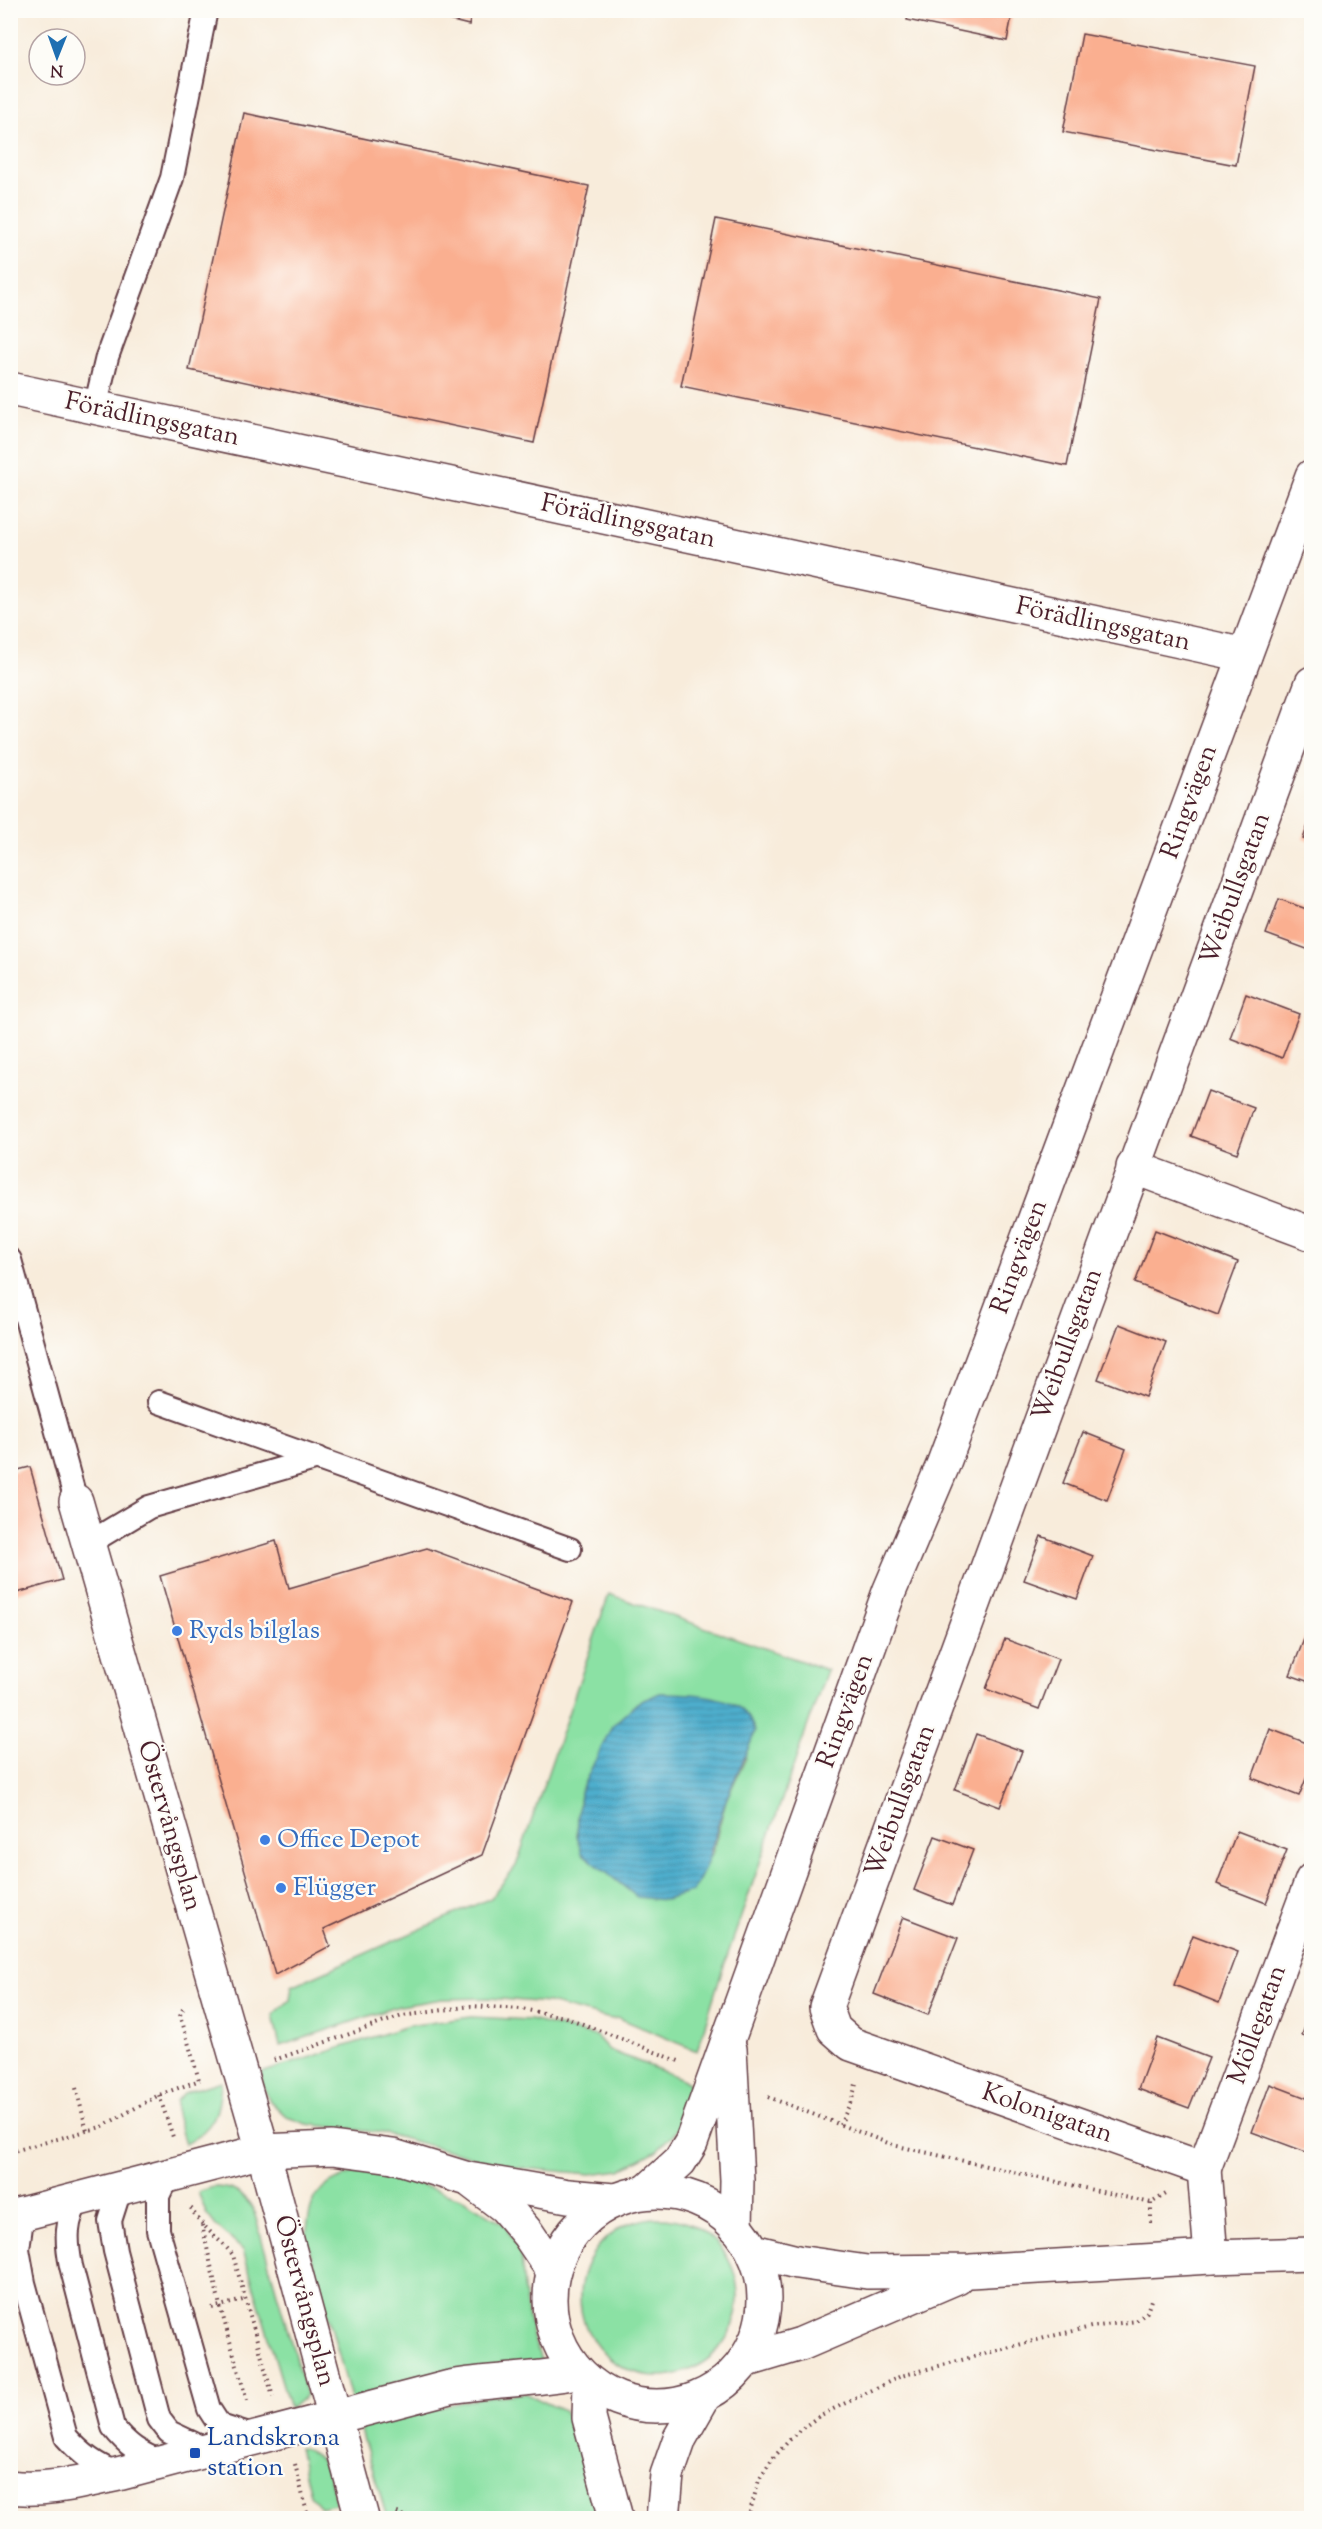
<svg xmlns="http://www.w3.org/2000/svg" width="1322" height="2529" font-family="'Sorts Mill Goudy',serif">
<defs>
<pattern id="water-rules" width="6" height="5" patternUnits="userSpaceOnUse" patternTransform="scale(1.5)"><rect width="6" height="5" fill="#4eaecd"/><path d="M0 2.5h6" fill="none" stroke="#438da7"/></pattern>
</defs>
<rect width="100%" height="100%" fill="#fdfcf7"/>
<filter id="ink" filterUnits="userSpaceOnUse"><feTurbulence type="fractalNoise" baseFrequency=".0167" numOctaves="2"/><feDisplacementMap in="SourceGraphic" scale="12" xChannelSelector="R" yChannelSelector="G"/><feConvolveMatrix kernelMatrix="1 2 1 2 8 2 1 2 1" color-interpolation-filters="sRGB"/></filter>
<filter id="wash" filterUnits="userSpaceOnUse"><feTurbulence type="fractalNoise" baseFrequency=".008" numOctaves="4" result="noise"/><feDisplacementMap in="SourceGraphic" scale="24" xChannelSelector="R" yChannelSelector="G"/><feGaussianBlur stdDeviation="1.35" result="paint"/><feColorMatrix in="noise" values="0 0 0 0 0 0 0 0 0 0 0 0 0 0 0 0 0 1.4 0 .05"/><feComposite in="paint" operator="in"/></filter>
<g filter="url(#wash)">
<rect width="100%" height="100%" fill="#f8ecdb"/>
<g fill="#8be1a4" stroke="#6a8068" stroke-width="1.5" fill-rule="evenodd">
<path d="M609 1594 827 1670 719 1980 697 2051 619 2018 611 2019 549 2003 489 1998 442 1999 399 2006 280 2046 273 2015 290 2000 292 1986 491 1898 516 1866ZM746 1758 726 1800 712 1854 638 1897 583 1853 577 1835 580 1792Z"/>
<path d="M471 2017 530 2020 596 2036 609 2050 680 2078 694 2087 688 2114 673 2135 656 2151 620 2170 591 2174 510 2167 383 2133 306 2124 287 2117 270 2101 263 2086 261 2073 408 2026Z"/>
<path d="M221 2081C220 2112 214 2129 185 2144L176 2115V2101L183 2093Z"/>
<path d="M359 2172 394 2176 463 2199 504 2224 521 2254 525 2299 532 2334 543 2366 352 2402 306 2237C311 2194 317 2184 359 2172Z"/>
<path d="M213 2187C232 2187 241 2192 253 2208L306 2395 290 2409 243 2250 216 2226 206 2213 198 2192Z"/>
<circle cx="659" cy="2297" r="79"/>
<path d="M525 2393 564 2411 584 2442 600 2518H387L360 2427 478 2398Z"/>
<path d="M299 2448C327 2454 331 2480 336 2504L321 2507 310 2495Z"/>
</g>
<path fill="url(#water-rules)" stroke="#4c667c" stroke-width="1.5" d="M660 1693C685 1693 728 1693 746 1714 750 1718 752 1725 755 1731 747 1755 735 1776 726 1800 713 1835 713 1860 692 1892L665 1900 637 1897 582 1853 577 1835 580 1792 612 1726 637 1703Z"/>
<g id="blocks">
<g fill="#faaf90">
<path d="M408 10H472L469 25Z"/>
<path d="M909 10H1013L1007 41 907 20Z"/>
<path d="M1082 34 1255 66 1236 165 1063 132Z"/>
<path d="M244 113 589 186 534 443 189 370Z"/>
<path d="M716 219 1101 299 1067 466 681 386Z"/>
<path d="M1311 817H1312V842L1303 839Z"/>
<path d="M1279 899 1312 911V951L1266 934Z"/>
<path d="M1246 994 1299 1014 1282 1058 1230 1038Z"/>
<path d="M1208 1091 1254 1108 1237 1153 1191 1136Z"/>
<path d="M1155 1230 1238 1262 1218 1315 1135 1283Z"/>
<path d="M1119 1324 1166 1342 1145 1397 1098 1379Z"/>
<path d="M1083 1432 1126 1449 1107 1500 1063 1483Z"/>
<path d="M30 1467 62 1580 10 1595V1472Z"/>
<path d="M1041 1536 1093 1556 1077 1599 1024 1580Z"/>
<path d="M276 1541 289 1588 427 1548 573 1602 482 1855 324 1929 330 1946 275 1975 160 1576Z"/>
<path d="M1310 1624H1312V1683L1290 1675Z"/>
<path d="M1005 1639 1058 1659 1039 1709 986 1689Z"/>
<path d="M1270 1729 1312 1745V1764L1299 1796 1252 1778Z"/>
<path d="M976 1734 1022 1751 1000 1807 955 1790Z"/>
<path d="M1237 1831 1287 1850 1266 1903 1217 1884Z"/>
<path d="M935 1836 973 1850 952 1905 914 1890Z"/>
<path d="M903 1917 958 1938 928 2015 874 1994Z"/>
<path d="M1193 1935 1238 1952 1219 2003 1174 1985Z"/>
<path d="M1311 2010H1312V2039L1302 2035Z"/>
<path d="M1157 2038 1209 2058 1189 2108 1138 2089Z"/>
<path d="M1270 2084 1312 2100V2138L1306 2152 1252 2132Z"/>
</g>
</g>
</g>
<g filter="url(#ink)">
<use href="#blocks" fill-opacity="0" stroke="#643e45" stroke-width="1.5"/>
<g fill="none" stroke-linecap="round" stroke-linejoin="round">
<g stroke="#643e45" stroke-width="26">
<g id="service">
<path d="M95 408 107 357 172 178 206 10"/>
<path d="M10 1260 76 1501"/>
<path d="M159 1402 570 1549"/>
<path d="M89 1543 149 1507 318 1458"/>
<path d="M168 2175 158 2196V2230L209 2409 220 2426 255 2437"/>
<path d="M126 2187 117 2199 110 2221 115 2251 159 2419 169 2432 207 2450"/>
<path d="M79 2199C65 2221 66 2241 71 2266L113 2427C127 2445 139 2453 161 2462"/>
<path d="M26 2213 21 2226 18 2249 24 2283 66 2437C82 2455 96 2465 118 2474"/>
</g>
</g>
<g stroke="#643e45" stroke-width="36">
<g id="minor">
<path d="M10 389 1245 655"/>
<path d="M1133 1167 1312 1234"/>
<path d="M76 1501 263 2151 362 2518"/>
<path d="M1204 2169 1312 1880"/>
<path d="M472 2182 505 2207 528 2234 553 2271"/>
<path d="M10 2217 263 2151 332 2148 393 2156 468 2179 568 2196 614 2200"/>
<path d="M753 2251 797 2262 867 2272 970 2271 1211 2257 1312 2254"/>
<path d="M1211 2257 1204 2169 851 2044 834 2029 826 2007 1312 683"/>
<path d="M744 2361 801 2344 957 2277"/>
<path d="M10 2487C45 2492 84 2481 118 2474L450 2387C493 2380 535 2380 577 2372"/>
</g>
</g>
<g stroke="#643e45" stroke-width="36">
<g id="secondary">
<path d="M730 2049 737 2180 736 2227"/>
<circle cx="657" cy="2299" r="107"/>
<path d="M646 2192 680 2161 691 2143 889 1592 943 1465 1312 476"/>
<path d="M590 2383 589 2418 616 2518"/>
<path d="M663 2518 667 2475 680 2438 704 2396"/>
</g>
</g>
<g stroke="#643e45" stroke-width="4" stroke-dasharray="1.5 4.5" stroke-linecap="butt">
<path d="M183 2009 180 2014 199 2080"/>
<path d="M274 2060 402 2016 471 2006 521 2009 565 2017 681 2062"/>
<path d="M76 2088 87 2131"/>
<path d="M159 2095 173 2137"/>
<path d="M768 2097 893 2145 1151 2203 1166 2194"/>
<path d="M840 2125 852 2099 856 2084"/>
<path d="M10 2152 101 2127 159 2095 200 2080"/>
<path d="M191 2208C201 2227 220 2239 233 2255L273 2397"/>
<path d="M1151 2223V2203"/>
<path d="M202 2225 220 2306 247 2401"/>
<path d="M212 2308 247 2299"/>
<path d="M295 2464 308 2517"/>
<path d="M397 2513 411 2518"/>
<path d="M294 2518 323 2516"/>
<path d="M748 2518 759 2480 774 2457 796 2433 819 2416 901 2376 1052 2336 1091 2327 1136 2321 1147 2312 1152 2297"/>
</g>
<use href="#service" stroke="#fff" stroke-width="22"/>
<use href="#minor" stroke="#fff" stroke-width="33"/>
<use href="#secondary" stroke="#fff" stroke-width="33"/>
</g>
</g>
<g fill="#3f7fe0" stroke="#fdfcf7" stroke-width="2">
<circle cx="177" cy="1631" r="6"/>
<circle cx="265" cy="1840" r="6"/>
<circle cx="281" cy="1888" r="6"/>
</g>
<rect fill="#1a4fb4" stroke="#fdfcf7" stroke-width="2" x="189" y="2447" width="12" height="12" rx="3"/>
<g text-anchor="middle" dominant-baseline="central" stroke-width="4.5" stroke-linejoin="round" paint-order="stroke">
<g font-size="26" fill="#4a1f2b" stroke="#fdfcf7">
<text transform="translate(152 420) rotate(12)">Förädlingsgatan</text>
<text transform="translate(628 522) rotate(12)">Förädlingsgatan</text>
<text transform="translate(1103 625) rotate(12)">Förädlingsgatan</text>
<text transform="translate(1190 802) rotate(-70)">Ringvägen</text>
<text transform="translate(1236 889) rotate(-70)">Weibullsgatan</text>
<text transform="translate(1020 1257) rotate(-70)">Ringvägen</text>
<text transform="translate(1068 1345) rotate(-70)">Weibullsgatan</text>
<text transform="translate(846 1711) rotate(-70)">Ringvägen</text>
<text transform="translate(901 1801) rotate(-70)">Weibullsgatan</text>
<text transform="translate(169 1826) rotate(74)">Östervångsplan</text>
<text transform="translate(1258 2025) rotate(-70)">Möllegatan</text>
<text transform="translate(1047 2114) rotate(19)">Kolonigatan</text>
<text transform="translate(304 2301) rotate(75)">Östervångsplan</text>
</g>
<g font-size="26" fill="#366cbe" stroke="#fdfcf7" text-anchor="start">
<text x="189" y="1631">Ryds bilglas</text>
<text x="277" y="1840">Office Depot</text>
<text x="293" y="1888">Flügger</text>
</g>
<g font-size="26" fill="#164399" stroke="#fdfcf7" text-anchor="start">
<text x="207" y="2438">Landskrona<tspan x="207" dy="30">station</tspan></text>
</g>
</g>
<rect width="1322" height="2529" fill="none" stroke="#fdfcf7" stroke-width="36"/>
<g transform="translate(57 57) rotate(181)"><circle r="28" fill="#fdfcf7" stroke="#b5a4a5" stroke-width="1.5"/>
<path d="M0-4.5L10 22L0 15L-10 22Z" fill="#1f6fb2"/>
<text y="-9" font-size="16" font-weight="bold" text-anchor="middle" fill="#4a1f2b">N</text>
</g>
</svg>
